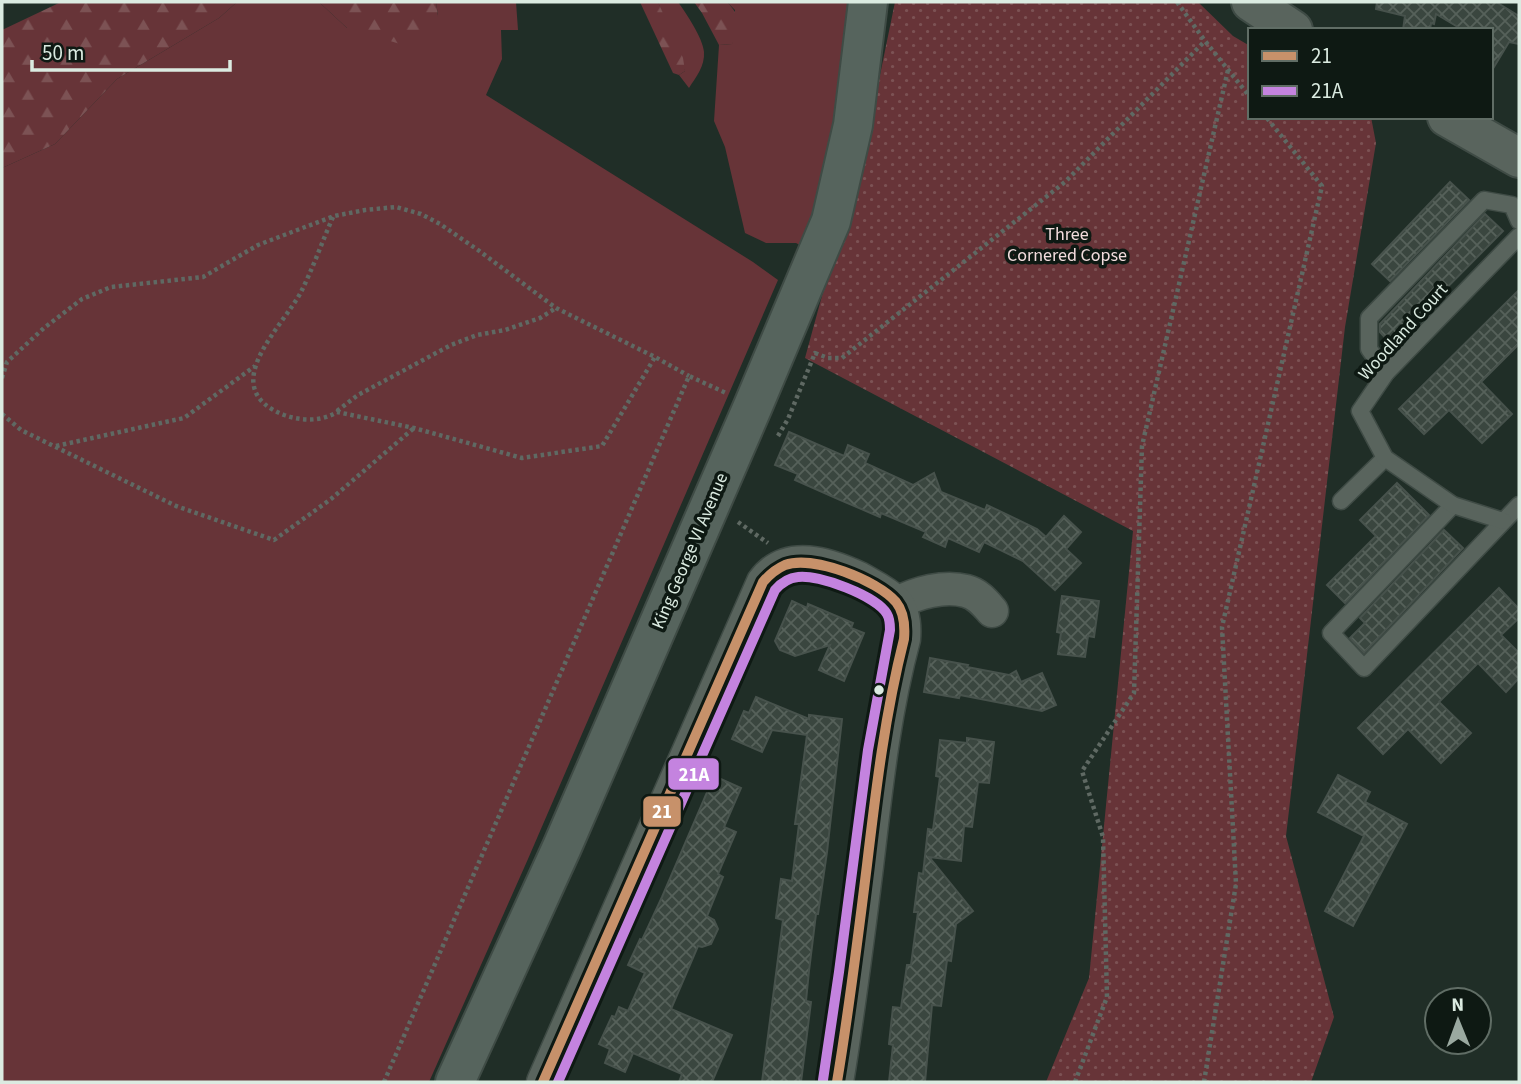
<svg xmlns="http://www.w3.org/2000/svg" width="1521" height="1084" font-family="'Source Sans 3',sans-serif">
<defs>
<pattern id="forest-firs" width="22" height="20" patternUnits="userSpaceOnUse" patternTransform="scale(1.75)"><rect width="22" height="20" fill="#673438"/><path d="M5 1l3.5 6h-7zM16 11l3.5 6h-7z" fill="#7c5254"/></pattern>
<pattern id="park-dots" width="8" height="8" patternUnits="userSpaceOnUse" patternTransform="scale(1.75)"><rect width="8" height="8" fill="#673438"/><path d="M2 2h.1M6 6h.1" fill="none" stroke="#7c5254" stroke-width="1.8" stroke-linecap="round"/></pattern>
<pattern id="building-cross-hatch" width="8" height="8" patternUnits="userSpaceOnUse" patternTransform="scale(1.75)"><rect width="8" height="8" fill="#3a463f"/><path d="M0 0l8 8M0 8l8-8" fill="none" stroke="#56615a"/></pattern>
</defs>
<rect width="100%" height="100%" fill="#202e27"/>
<g fill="#673438">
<path d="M237 2H319L347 28 438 16 436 2H516L518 30H501L502 59 486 95 753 262 778 280 528 859 429 1082H2V168L55 144 117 79 219 18Z"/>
<path d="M658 2H678C686 13 703 38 704 52 705 66 696 77 689 88L679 75 685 71Z"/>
<path d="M727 2H855L837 142 806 248 796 243H766L745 233 725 147 714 121 719 45 732 44 735 10Z"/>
</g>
<g fill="url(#forest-firs)">
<path d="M61 2H237L219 18 117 79 55 144 2 168V30Z"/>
<path d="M319 2H436L438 16 410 47 347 28Z"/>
<path d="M640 2H658L683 58 685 71 679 75 673 73Z"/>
<path d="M694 2H727C741 16 740 27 732 44L719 45 702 13Z"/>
</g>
<path fill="url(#park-dots)" d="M895 2H1198L1233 36 1250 46V117H1371L1376 143 1345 327 1286 836 1334 1017 1311 1082H1046L1089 978 1133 531 805 358 873 109Z"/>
<g fill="url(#building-cross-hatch)" stroke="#47524c" stroke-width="2">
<path d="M1377 2H1496L1519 16V44L1509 42 1491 72V30H1463L1436 14 1434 24 1431 23 1430 30H1403L1405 16 1376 9Z"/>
<path d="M1450 182 1469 200 1390 281 1372 264Z"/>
<path d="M1485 214 1503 231 1391 344 1380 332V324Z"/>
<path d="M1519 290V344L1481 382 1512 414 1482 443 1449 410 1424 434 1399 409Z"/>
<path d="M789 432 844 456 848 445 869 454 865 463 913 485 934 473 941 492 985 510 987 505 1037 529 1046 537 1064 516 1081 532 1066 549 1081 563 1055 590 1023 561 984 542 979 552 948 538 945 547 923 537 926 532 881 513 880 517 838 499 795 480 798 474 775 465Z"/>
<path d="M1397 483 1429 515 1345 603 1327 585 1376 536 1360 520Z"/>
<path d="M1444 530 1463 548 1364 653 1350 638 1365 623 1360 618Z"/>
<path d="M1499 588 1519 609V618L1501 635 1519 653V678L1506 692 1478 663 1439 702 1471 733 1441 763 1408 729 1383 754 1358 728Z"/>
<path d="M1062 596 1099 601 1094 637 1088 636 1085 657 1058 654 1061 633 1057 632Z"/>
<path d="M792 601 807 608 808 604 853 623 851 628 864 633 844 681 819 670 830 645 795 656 780 650 775 641Z"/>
<path d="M930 658 968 665 967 667 1009 675 1016 671 1021 682 1042 673 1056 705 1042 711 960 695 959 698 924 692Z"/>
<path d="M756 697 809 719V715L842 719 827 852 818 914H816L809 971 806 1001 811 1002 801 1082H762L783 920 776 918 781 879 792 881 799 824H795L807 735 772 730 762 752 732 739 744 711 749 713Z"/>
<path d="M967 738 994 742 989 783 978 782 972 827 964 826 961 861 929 857 973 911 956 924 951 961 947 960 941 1006 932 1005 925 1082H889L893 1045 889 1044 893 1007 901 1008 907 965H911L918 912H914L919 873 923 874 928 829 933 830 940 777 936 776 940 740 967 743Z"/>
<path d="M1338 775 1370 792 1365 802 1407 824 1353 926 1325 911 1364 836 1318 812Z"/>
<path d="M714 776 741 788 724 827 736 832 718 874 723 877 707 916 714 920 718 929 711 944 702 947 698 946 671 1009 732 1035 712 1082H679L682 1074 633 1053 625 1072 605 1063 610 1049 599 1044 612 1016 615 1017 619 1007 628 1011 645 973 628 965 640 939 642 940 662 897Z"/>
</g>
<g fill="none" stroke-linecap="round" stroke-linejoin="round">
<g stroke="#3f4b45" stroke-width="19">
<g id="service">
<path d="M1386 373 1369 349V318L1484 200 1512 205 1519 221"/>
<path d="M1341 501 1385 458"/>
<path d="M1453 505 1331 633 1364 668 1519 505"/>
<path d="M1503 521 1453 505 1385 458 1360 411 1386 373 1519 236"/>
</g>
</g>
<g stroke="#3f4b45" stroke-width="35">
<g id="minor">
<path d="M897 603C917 593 944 585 966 591 978 594 985 603 992 611"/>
<path d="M543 1082 763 582C787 549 829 564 859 578 871 585 886 592 896 602 904 612 905 627 904 639 884 713 876 790 867 866 858 938 849 1010 837 1082"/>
</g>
</g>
<g stroke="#3f4b45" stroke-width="42">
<g id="tertiary">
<path d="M1251 2 1293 30"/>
<path d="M1447 117 1519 158"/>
</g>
</g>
<g stroke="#3f4b45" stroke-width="42">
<path id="primary" d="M455 1082 562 847 753 406 831 221 853 125 868 2"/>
</g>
<g stroke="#5f6963" stroke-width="4.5" stroke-dasharray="3.5 3.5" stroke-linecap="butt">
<path d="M1177 2 1205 41 1250 97"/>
<path d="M333 217C322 242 313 268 301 292 281 329 215 388 284 415 301 421 321 422 337 412L414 428 522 458 602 446 655 357"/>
<path d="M2 378 7 362 44 328 82 299 111 287 203 277 258 245 334 216 365 210 396 207 421 214 440 224 478 250 556 308 655 357 689 376"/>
<path d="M337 411 358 395 451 345 477 335 505 330 540 318 556 308"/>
<path d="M2 414 21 430 176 506 274 540 331 499 414 428"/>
<path d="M778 436 788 419 815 353 828 358H842L1065 182 1205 41"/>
<path d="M56 446 184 418 255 366"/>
<path d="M738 522 768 543"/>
<path d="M384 1082 689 376 726 393"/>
<path d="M1075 1082 1107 997 1103 837 1082 771 1134 693 1142 446 1228 70"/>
<path d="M1204 1082 1236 884 1222 627 1322 186 1266 117"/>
</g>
<use href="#service" stroke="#59645d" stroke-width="16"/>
<use href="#minor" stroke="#59645d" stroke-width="32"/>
<use href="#tertiary" stroke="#59645d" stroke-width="38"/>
<use href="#primary" stroke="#56645d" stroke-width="38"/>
<g stroke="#0e1913" stroke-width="16">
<path id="bus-1" d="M543 1082 763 582C769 575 776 569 785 565 813 555 877 580 896 602 904 612 905 627 904 639 885 714 876 789 867 865 858 938 849 1010 837 1082"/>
</g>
<g stroke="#0e1913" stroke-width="16">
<path id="bus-2" d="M558 1082 775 590C781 583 788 578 798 577 818 574 877 596 887 614 890 619 890 625 890 630L868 750 839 972 823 1080"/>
</g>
<use href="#bus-1" stroke="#c7916a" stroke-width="10"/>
<use href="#bus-2" stroke="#c483df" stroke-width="10"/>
</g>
<circle fill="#dbebe1" stroke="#0e1913" stroke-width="2.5" cx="879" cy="690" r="6"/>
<g text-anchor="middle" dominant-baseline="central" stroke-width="7" stroke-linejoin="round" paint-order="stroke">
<g font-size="18" fill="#f2dcdd" stroke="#0e1913">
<text x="1067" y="234">Three<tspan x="1067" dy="21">Cornered Copse</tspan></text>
</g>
<g font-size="18" fill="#dbebe1" stroke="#0e1913">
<text transform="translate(1403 332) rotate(-48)">Woodland Court</text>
<text transform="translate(690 551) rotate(-67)">King George VI Avenue</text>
</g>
</g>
<g stroke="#0e1913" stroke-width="2.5">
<rect x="667" y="757" width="53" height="34" rx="7" fill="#c483df"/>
<rect x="642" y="795" width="40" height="33" rx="7" fill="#c7916a"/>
</g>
<g font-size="19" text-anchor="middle" font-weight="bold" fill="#fff">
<text x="694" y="781">21A</text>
<text x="662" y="818">21</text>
</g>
<rect width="1521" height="1084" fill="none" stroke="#dbebe1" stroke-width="7"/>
<rect x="1248" y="28" width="245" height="91" fill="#0e1913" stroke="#606d65" stroke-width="2"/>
<rect x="1262" y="51" width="35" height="10" fill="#c7916a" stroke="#606d65" stroke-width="2"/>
<text x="1311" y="63" font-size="21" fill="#dbebe1">21</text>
<rect x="1262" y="86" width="35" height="10" fill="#c483df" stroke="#606d65" stroke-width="2"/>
<text x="1311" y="98" font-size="21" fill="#dbebe1">21A</text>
<g transform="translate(1458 1021) rotate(359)"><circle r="33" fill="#0e1913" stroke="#606d65" stroke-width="2"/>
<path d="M0-5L12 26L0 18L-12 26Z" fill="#9aa9a0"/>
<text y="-10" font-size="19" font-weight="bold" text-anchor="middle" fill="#dbebe1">N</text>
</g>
<path d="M32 60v10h198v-10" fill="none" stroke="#dbebe1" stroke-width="3.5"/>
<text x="42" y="60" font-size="21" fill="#dbebe1" stroke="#0e1913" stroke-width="5" paint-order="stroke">50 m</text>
</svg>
